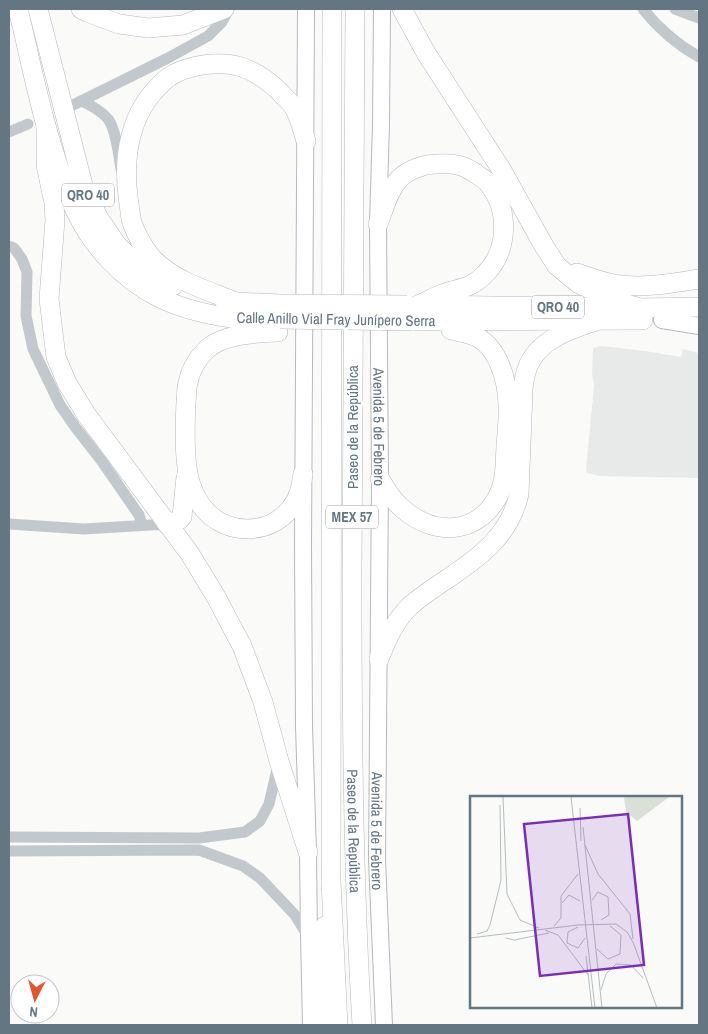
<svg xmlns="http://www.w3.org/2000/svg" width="708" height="1034" font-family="'Archivo Narrow',sans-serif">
<rect width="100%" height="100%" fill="#fafaf8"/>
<path fill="#e8e9e9" d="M602 346 645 351 681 357 683 349 699 353V478L599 476 587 473 586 469 594 386 592 374 593 348Z"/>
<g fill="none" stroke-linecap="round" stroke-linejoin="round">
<g stroke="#b3babf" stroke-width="18">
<g id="secondary">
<path d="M306 9 303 546 304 726 308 852 309 936 311 1025"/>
<path id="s1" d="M382 9 381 124 378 224 380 479 377 860 384 1025"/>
<path d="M662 320 699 326"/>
</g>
</g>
<g stroke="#b4b9bd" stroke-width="20">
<g id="trunk">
<path d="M18 9C32 67 43 126 64 182 68 191 71 201 75 210 92 246 122 279 158 297 181 309 216 317 242 319 255 320 268 319 280 319"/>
<path d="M38 9 83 185 98 217 117 245 143 270 173 286"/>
<path d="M81 9 87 12 119 24 148 28 183 25 224 9"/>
<path d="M332 9 331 881 338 1025"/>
<path id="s2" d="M355 9C353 198 352 387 352 576 352 726 353 876 362 1025"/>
<path d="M402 9 426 53 501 169 544 246 557 266 579 284 611 299 640 308"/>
<path d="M46 127V165L54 203 55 220 49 299 56 357 67 383 86 414 190 554 215 595 242 646 263 702 279 761 308 852"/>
<path d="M378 224C384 209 388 191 399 179 408 170 424 164 437 164 455 163 465 165 479 176 482 178 486 180 488 183 510 210 509 252 483 276 470 289 458 288 442 294 434 297 426 302 418 305"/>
<path d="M577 273C589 277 602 282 614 284 642 289 672 283 699 279"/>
<path d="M224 300 236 302 280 304"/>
<path d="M236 302C209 291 177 282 155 261 146 253 134 231 131 219 130 211 129 204 128 196 123 156 130 113 161 84 163 82 166 79 169 77 177 71 188 68 197 66 232 59 255 68 280 92 284 97 289 101 293 106 300 117 302 129 306 141"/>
<path d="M426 305 640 308 699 307"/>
<path d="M412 321 643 320"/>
<path d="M278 332C256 333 222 334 206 350 197 359 190 371 188 383 186 389 187 396 186 402 185 423 184 446 187 467 188 479 195 499 204 509 226 535 268 536 290 509 299 499 301 487 303 474"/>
<path d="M380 479C386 490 393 501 403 509 434 536 476 535 497 498 506 482 505 463 506 446 507 432 509 417 508 404 507 380 499 349 477 337 469 333 460 332 451 330"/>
<path d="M167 524 179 520 182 517 186 477"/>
<path d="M379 659C387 639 394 622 410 606 421 596 434 588 447 579 480 557 510 535 519 494L523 392C523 387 524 381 525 376 532 342 567 330 596 321"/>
<path d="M320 1025 321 954 325 926"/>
</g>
</g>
<g stroke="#c3c8cc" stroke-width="11">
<path d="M643 9C658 28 678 45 699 57"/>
<path d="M675 9 699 18"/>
<path d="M81 101C91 105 101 111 108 119 116 129 119 157 121 169"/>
<path d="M69 107 168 58 208 36 222 22 229 9"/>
<path d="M9 132 28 124"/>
<path d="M9 246 14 248 22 259 27 272 26 316 33 349 60 405 76 428 101 460 139 515 142 525"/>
<path d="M9 524 84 529 167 524"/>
<path d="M9 837 199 838 245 832 260 821 269 804 278 765"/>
<path d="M9 851 199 850 243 866 260 878 295 915 308 936"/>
</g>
<use href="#secondary" stroke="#fff" stroke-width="16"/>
<use href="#trunk" stroke="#fff" stroke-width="19"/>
<g stroke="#b4b9bd" stroke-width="20" stroke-linecap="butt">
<g id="trunk-bridge">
<path d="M280 304 407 305"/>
<path d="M280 319 412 321"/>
</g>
</g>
<use href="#trunk-bridge" stroke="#fff" stroke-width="19"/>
</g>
<g text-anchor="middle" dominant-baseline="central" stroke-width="5" stroke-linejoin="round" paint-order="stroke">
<g fill="#fff" stroke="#939fa8" stroke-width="1">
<rect x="62" y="183.5" width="52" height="23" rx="4"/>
<rect x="532" y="295.5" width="52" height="23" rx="4"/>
<rect x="326" y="505.5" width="52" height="23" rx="4"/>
</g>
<g font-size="14" font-weight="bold" fill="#657683">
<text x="88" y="195">QRO 40</text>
<text x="558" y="307">QRO 40</text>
<text x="352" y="517">MEX 57</text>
</g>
<g font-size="15" fill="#657683" stroke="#fff">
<text transform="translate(336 319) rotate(1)">Calle Anillo Vial Fray Junípero Serra</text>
<text transform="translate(352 427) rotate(-90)">Paseo de la República</text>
<text stroke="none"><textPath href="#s1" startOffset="418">Avenida 5 de Febrero</textPath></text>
<text stroke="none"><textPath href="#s2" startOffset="822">Paseo de la República</textPath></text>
<text stroke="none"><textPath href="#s1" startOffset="822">Avenida 5 de Febrero</textPath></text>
</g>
</g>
<g transform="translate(470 796)">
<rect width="212" height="212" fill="#fafaf8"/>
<path d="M154 1H199L167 25 156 16Z" fill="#dadfd7"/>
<path fill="none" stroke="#b5bdc2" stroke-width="1" d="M33 1 37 98 50 124 69 132M101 1 125 212M30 9 31 84M110 12 111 45M113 31 132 212M115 49 128 78 160 118 163 143M122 104 128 96 138 101 139 119 131 124M92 107 99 99 110 105M84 130 91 122V100L108 78M108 131 98 136 97 147 108 152 115 142M75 134 88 139 118 179M7 138 17 135 20 129 31 84M0 142 108 129 146 128 157 136 163 146 187 212M36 142 44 144 79 137M127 153 138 163 150 158 151 139 140 130M116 160 122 212M131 194 136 178 146 168 161 169 173 182"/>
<path fill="#7b2cbf" fill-opacity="0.15" stroke="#7b2cbf" stroke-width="2.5" d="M158 18 174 169 70 180 54 28Z"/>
<rect width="212" height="212" fill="none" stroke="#657683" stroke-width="2.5"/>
</g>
<rect width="708" height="1034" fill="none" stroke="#657683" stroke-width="20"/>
<g transform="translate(35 999) rotate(186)"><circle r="24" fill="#ffffff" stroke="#c1c8cd"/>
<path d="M0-4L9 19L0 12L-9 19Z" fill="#e4572e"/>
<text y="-8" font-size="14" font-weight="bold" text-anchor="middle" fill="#657683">N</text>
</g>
</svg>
